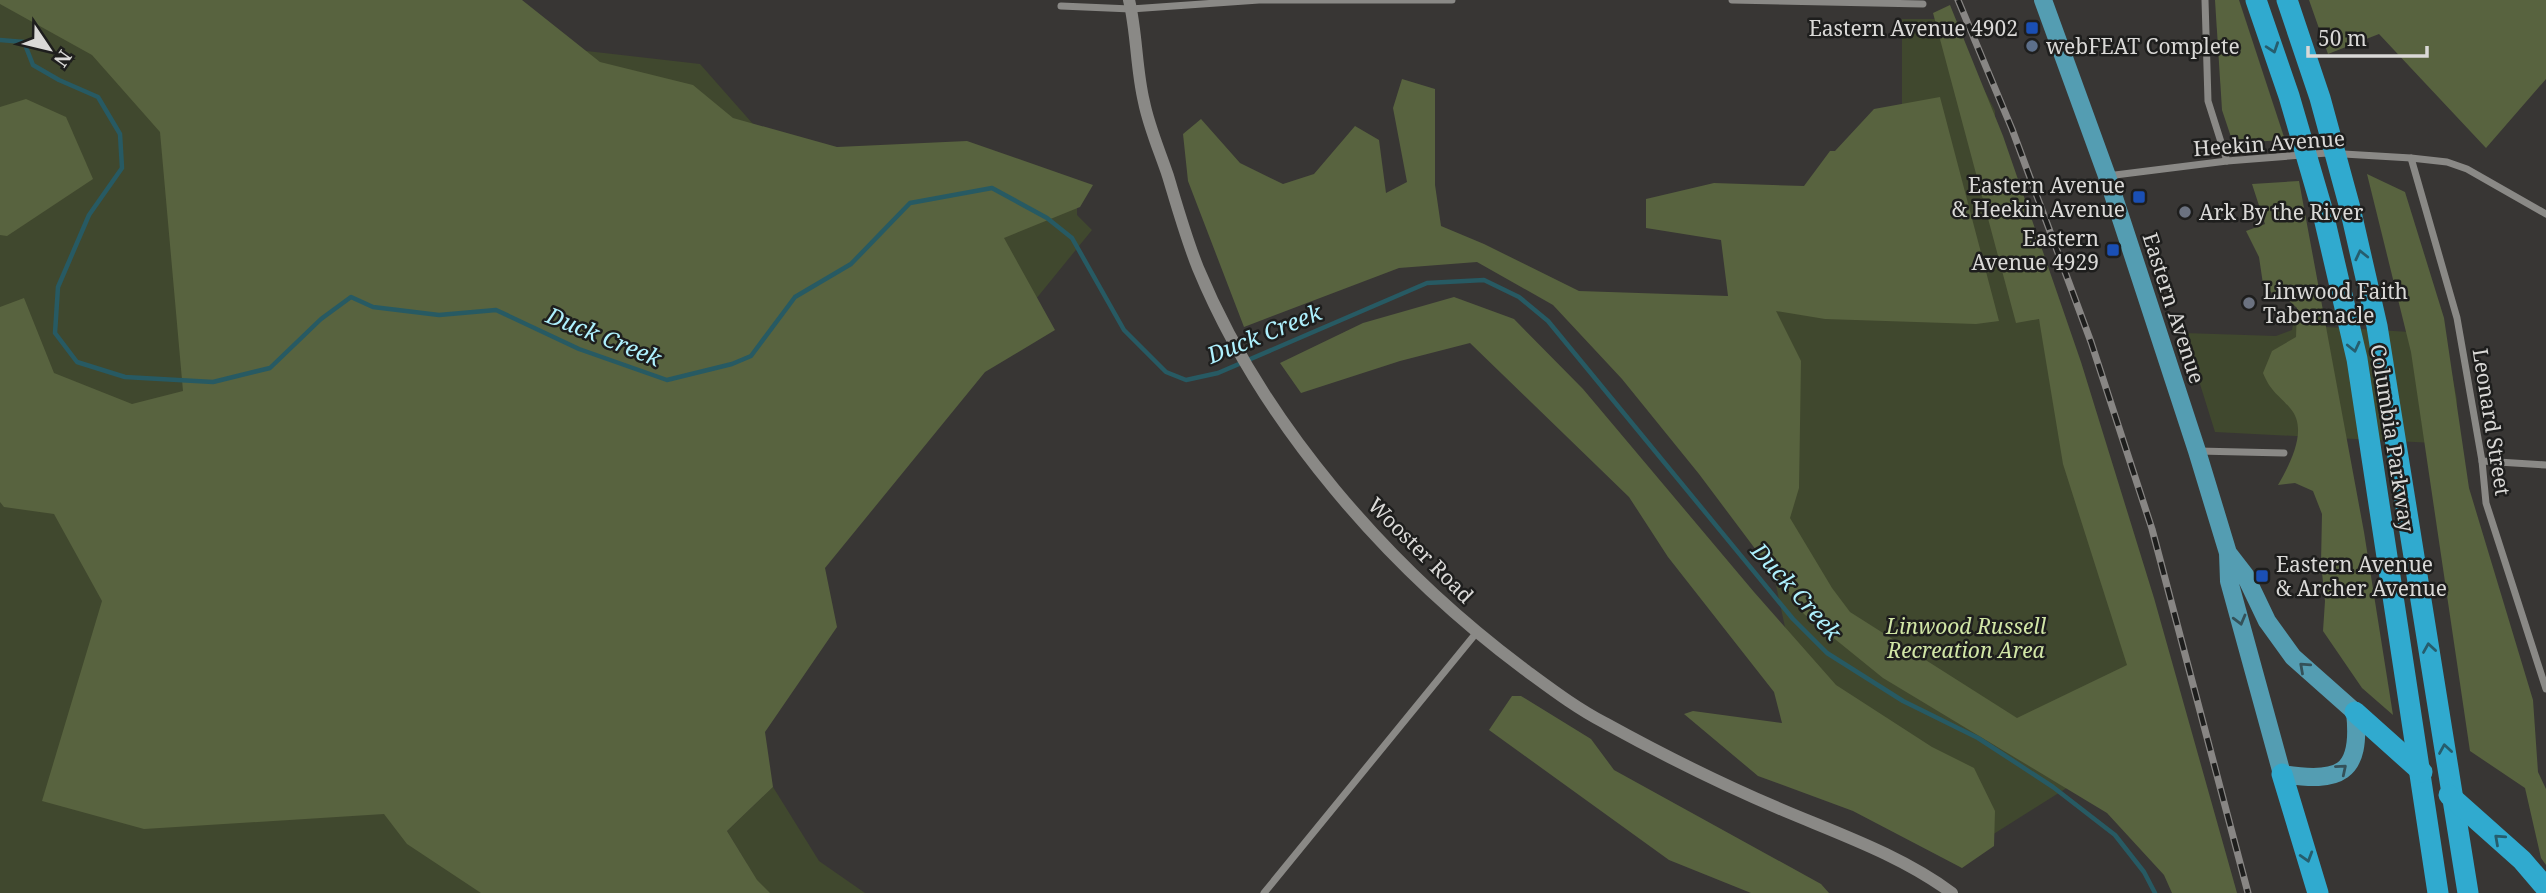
<svg xmlns="http://www.w3.org/2000/svg" width="2546" height="893" font-family="'Noto Serif',serif">
<rect width="100%" height="100%" fill="#383634"/>
<g fill="#40482e">
<path d="M0 0 482 39 700 64 798 175 1077 192V215L1092 230 645 780 747 864 727 831 773 787 819 861 865 893H0Z"/>
<path d="M1902 19H1948L1995 111V187L2189 773 2143 740 1973 847 1815 767 1768 548 1749 211 1902 196Z"/>
<path d="M2293 325 2444 334 2457 400 2454 444 2215 432 2184 333 2276 336 2292 330Z"/>
</g>
<g fill="#58633f">
<path d="M0 0H522L600 62 693 85 733 118 837 147 967 141 1093 185 1080 207 1004 238 1055 330 985 372 825 568 837 627 765 732 773 787 727 831 757 880 770 893H481L407 844 384 814 144 829 42 801 102 601 54 514 4 507 0 502V307L24 298 54 373 132 404 183 391 160 132 92 55 0 4Z"/>
<path d="M2215 0H2239L2285 140 2233 143 2222 110Z"/>
<path d="M2309 0H2546V79L2486 148 2379 34 2328 54Z"/>
<path d="M1950 5 2003 136 2081 362 2154 598 2237 893H2172L2164 875 2107 813 1883 678 1804 614 1699 474 1622 379 1553 305 1477 262 1399 268 1244 327 1188 181 1183 134 1201 119 1240 163 1283 184 1314 174 1355 126 1379 140 1386 193 1407 182 1393 108 1402 79 1435 89V185L1441 226 1484 244 1579 291 1728 296 1721 240 1646 228V199L1714 183 1804 186 1830 151H1835L1874 109 1940 97 1999 321 1976 324 1825 319 1776 311 1801 361 1799 488 1790 518 1832 588 1850 612 2017 718 2127 665 2063 464 2039 319 2016 323 1933 13Z"/>
<path d="M26 99 66 117 93 179 7 236 0 235V107Z"/>
<path d="M2367 174 2405 192 2444 318 2469 488 2533 700 2538 772 2546 789V865L2541 858 2525 788 2470 751 2411 352Z"/>
<path d="M2299 181 2364 532 2393 715 2362 688 2323 631 2325 601 2321 563 2322 514 2313 491 2295 483 2278 485C2290 464 2309 429 2290 408 2277 393 2271 392 2263 373L2272 351 2296 337 2297 308 2284 296 2273 294 2263 284 2259 257 2246 231 2265 224 2252 184Z"/>
<path d="M1454 297 1514 319 1583 389 1754 592 1836 685 1932 747 1974 768 1995 811 1994 846 1962 868 1853 811 1758 776 1684 714 1693 711 1782 723 1774 692 1668 557 1629 497 1470 343 1400 361 1301 393 1280 363 1363 323Z"/>
<path d="M1512 696H1521L1591 739 1614 770 1821 884 1829 893H1751L1669 860 1489 730Z"/>
</g>
<g fill="none" stroke-linecap="round" stroke-linejoin="round">
<path stroke="#275a63" stroke-width="4.5" d="M0 40 24 42 33 65 59 80 98 97 120 134 122 168 89 215 58 287 55 333 77 362 125 377 213 382 270 368 321 319 351 297 373 307 439 315 496 310 579 349 667 380 732 364 751 356 795 297 851 264 910 203 992 188 1047 218 1072 238 1124 330 1166 372 1186 380 1218 373 1427 283 1484 280 1519 297 1548 321 1793 619 1827 653 1903 701 1978 738 2053 787 2115 835 2144 872 2155 893"/>
<g stroke="#8a8986" stroke-width="7">
<path d="M1732 0 1923 4"/>
<path d="M2205 0 2208 101 2227 161"/>
<path d="M1061 6 1131 9 1259 0H1452"/>
<path d="M2411 158 2457 318 2482 461 2486 503 2546 689"/>
<path d="M2107 176 2227 161 2327 153 2411 158 2447 162 2467 169 2546 214"/>
<path d="M2198 451 2284 453"/>
<path d="M2482 461 2546 465"/>
<path d="M1264 893 1477 632"/>
</g>
<path stroke="#8a8986" stroke-width="12" d="M1129 0C1137 33 1136 69 1144 102 1149 127 1160 152 1168 176 1177 206 1186 238 1198 268 1263 425 1389 568 1524 669 1550 688 1576 708 1605 723 1663 755 1723 785 1785 811 1842 835 1902 856 1952 893"/>
<path stroke="#549db2" stroke-width="18" d="M2043 0 2107 176 2197 451 2228 553 2229 581 2282 774C2339 783 2362 775 2355 712L2293 657 2267 621 2245 575 2228 553"/>
<g stroke="#30aacf" stroke-width="21">
<path d="M2256 0 2289 96 2322 209 2357 359 2438 893"/>
<path d="M2287 0 2320 98 2350 208 2377 326 2468 893"/>
<path d="M2355 712 2422 772"/>
<path d="M2282 774 2318 893"/>
<path d="M2449 795 2522 860 2546 888"/>
</g>
<g stroke="#888684" stroke-width="7">
<path id="rail" d="M1958 0 2012 129 2091 342 2152 529 2248 893"/>
</g>
<use href="#rail" stroke="#1e1e1d" stroke-width="4.5" stroke-dasharray="13" stroke-linecap="butt"/>
</g>
<defs><path id="oneway-chevron" d="M-2-3.5L2.5 0L-2 3.5" fill="none" stroke-width="1.6" stroke-linecap="round" stroke-linejoin="round" transform="scale(1.75)"/></defs>
<g stroke="#265d6d">
<use href="#oneway-chevron" transform="translate(2273 48) rotate(71)"/>
<use href="#oneway-chevron" transform="translate(2361 255) rotate(-103)"/>
<use href="#oneway-chevron" transform="translate(2354 347) rotate(77)"/>
<use href="#oneway-chevron" transform="translate(2429 648) rotate(-99)"/>
<use href="#oneway-chevron" transform="translate(2445 749) rotate(-99)"/>
<use href="#oneway-chevron" transform="translate(2499 839) rotate(-138)"/>
<use href="#oneway-chevron" transform="translate(2307 857) rotate(73)"/>
</g>
<g stroke="#345159">
<use href="#oneway-chevron" transform="translate(2240 620) rotate(75)"/>
<use href="#oneway-chevron" transform="translate(2304 667) rotate(-138)"/>
<use href="#oneway-chevron" transform="translate(2342 769) rotate(-40)"/>
</g>
<g fill="#1a4fb4" stroke="#1e1e1d" stroke-width="2.5">
<rect x="2025" y="21" width="14" height="14" rx="3.5"/>
<rect x="2132" y="190" width="14" height="14" rx="3.5"/>
<rect x="2106" y="243" width="14" height="14" rx="3.5"/>
<rect x="2255" y="569" width="14" height="14" rx="3.5"/>
</g>
<circle fill="#5c6f8a" stroke="#1e1e1d" stroke-width="2.5" cx="2032" cy="46" r="7"/>
<g fill="#6b7280" stroke="#1e1e1d" stroke-width="2.5">
<circle cx="2185" cy="212" r="7"/>
<circle cx="2249" cy="303" r="7"/>
</g>
<g text-anchor="middle" dominant-baseline="central" stroke-width="5" stroke-linejoin="round" paint-order="stroke">
<g font-size="21" fill="#dad9d7" stroke="#1e1e1d" text-anchor="start">
<text x="2018" y="28" text-anchor="end">Eastern Avenue 4902</text>
<text x="2046" y="46">webFEAT Complete</text>
<text x="2125" y="185" text-anchor="end">Eastern Avenue<tspan x="2125" dy="24">&amp; Heekin Avenue</tspan></text>
<text x="2199" y="212">Ark By the River</text>
<text x="2099" y="238" text-anchor="end">Eastern<tspan x="2099" dy="24">Avenue 4929</tspan></text>
<text x="2263" y="291">Linwood Faith<tspan x="2263" dy="24">Tabernacle</tspan></text>
<text x="2276" y="564">Eastern Avenue<tspan x="2276" dy="24">&amp; Archer Avenue</tspan></text>
</g>
<g font-size="21" fill="#dad9d7" stroke="#1e1e1d">
<text transform="translate(2269 143) rotate(-4)">Heekin Avenue</text>
<text transform="translate(2174 308) rotate(72)">Eastern Avenue</text>
<text transform="translate(2492 422) rotate(81)">Leonard Street</text>
<text transform="translate(2393 438) rotate(81)">Columbia Parkway</text>
<text transform="translate(1421 550) rotate(45)">Wooster Road</text>
</g>
<g font-size="21" font-style="italic" fill="#d1e6a6" stroke="#1e1e1d">
<text x="1966" y="626">Linwood Russell<tspan x="1966" dy="24">Recreation Area</tspan></text>
</g>
<g font-size="23" font-style="italic" fill="#aef1fe" stroke="#1e1e1d">
<text transform="translate(1264 333) rotate(-22)">Duck Creek</text>
<text transform="translate(604 336) rotate(22)">Duck Creek</text>
<text transform="translate(1797 591) rotate(48)">Duck Creek</text>
</g>
</g>
<g transform="translate(49 49) rotate(125)" stroke="#1e1e1d" stroke-width="5" paint-order="stroke">
<path d="M0-5L12 26L0 18L-12 26Z" fill="#dad9d7"/>
<text y="-10" font-size="19" font-weight="bold" text-anchor="middle" fill="#dad9d7">N</text>
</g>
<path d="M2308 46v10h119v-10" fill="none" stroke="#dad9d7" stroke-width="3.5"/>
<text x="2318" y="46" font-size="21" fill="#dad9d7" stroke="#1e1e1d" stroke-width="5" paint-order="stroke">50 m</text>
</svg>
